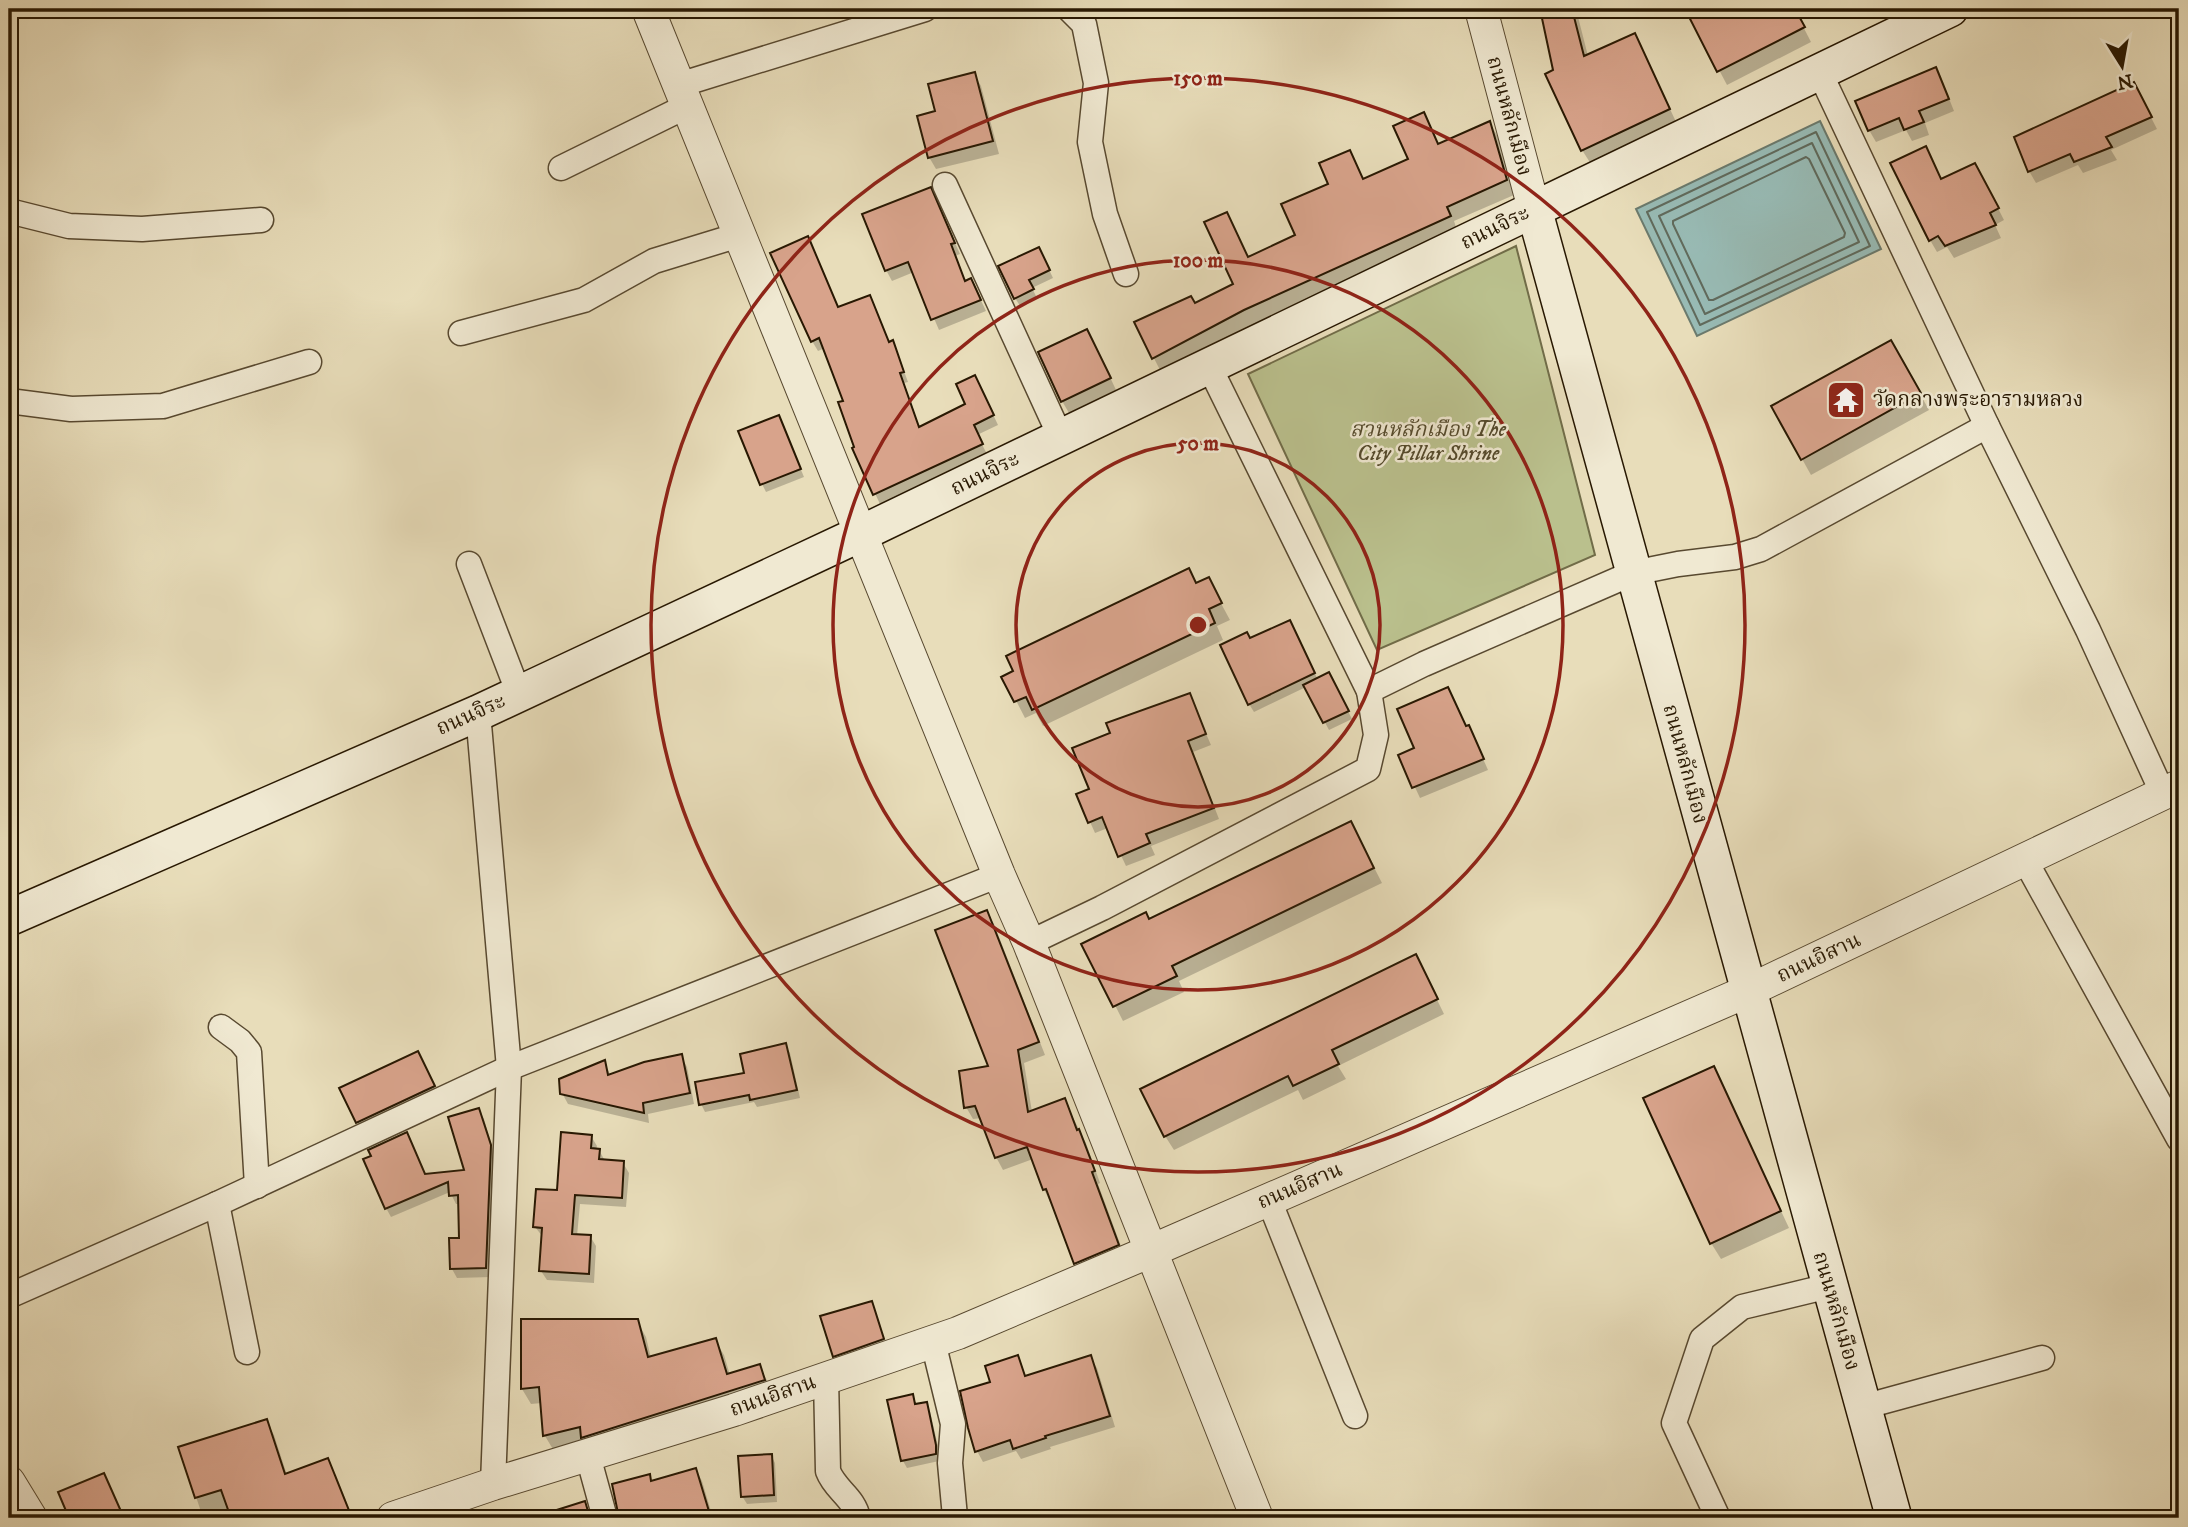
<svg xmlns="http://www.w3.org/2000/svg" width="2188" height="1527" font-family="'IM FELL DW Pica','Noto Serif Thai',serif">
<rect width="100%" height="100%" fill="#e8ddba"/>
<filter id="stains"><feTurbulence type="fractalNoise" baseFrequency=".00286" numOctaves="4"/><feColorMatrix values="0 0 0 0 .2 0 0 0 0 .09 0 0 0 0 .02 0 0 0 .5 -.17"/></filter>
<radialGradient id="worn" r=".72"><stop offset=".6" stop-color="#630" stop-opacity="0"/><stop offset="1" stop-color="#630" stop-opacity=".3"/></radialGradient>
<path fill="#bac08d" stroke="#716c48" stroke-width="2" d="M1516 246 1595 555 1377 650 1248 374Z"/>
<path fill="#98bbb5" stroke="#6b7a6d" stroke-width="2" d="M1820 121 1881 249 1697 336 1636 209Z"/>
<g fill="#0003">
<path d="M1541 9H1576L1588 56 1642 49 1677 124 1591 164 1582 150 1555 71Z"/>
<path d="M1687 9H1794L1811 42 1727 85Z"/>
<path d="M974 74 981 86 999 154 936 169 929 157 937 113Z"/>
<path d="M1942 81 1954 111 1925 123 1929 135 1912 141 1906 130 1876 142 1869 130Z"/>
<path d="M2140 96 2157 129 2111 150 2117 160 2083 173 2078 165 2036 183 2029 171Z"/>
<path d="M1424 115 1439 145 1490 123 1498 137 1514 195 1454 221 1457 230 1214 343 1215 345 1161 372 1136 323 1194 305 1235 285 1249 259 1297 236 1363 181 1411 160Z"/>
<path d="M1982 177 2004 220 1995 225 2001 238 1954 258 1947 247 1937 252 1930 240 1942 181Z"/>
<path d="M936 200 960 254 955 256 966 283 977 292 986 311 939 330 914 272 892 281 886 270Z"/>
<path d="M808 238 839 309 869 297 890 343 892 342 897 352 908 382 904 383 920 429 967 405 980 387 998 425 977 435 987 454 880 504 854 449 857 448 845 402 825 348 818 351 812 341Z"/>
<path d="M1043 257 1053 278 1032 288 1037 298 1020 306 1015 298Z"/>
<path d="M1891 342 1929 410 1811 475 1773 407Z"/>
<path d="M1094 343 1116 390 1069 413 1062 401Z"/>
<path d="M782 425 804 477 766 492 762 484Z"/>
<path d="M1196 585 1217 596 1230 620 1217 626 1223 640 1043 726 1036 713 1025 718 1004 677Z"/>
<path d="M1294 629 1318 680 1333 682 1352 719 1329 730 1306 687 1254 712 1249 704 1250 640Z"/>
<path d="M1189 695 1211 745 1193 752 1219 819 1151 846 1155 855 1126 866 1108 828 1095 833 1078 795 1091 790 1112 734Z"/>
<path d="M1469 727 1488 770 1420 798 1400 755Z"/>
<path d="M1359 838 1382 883 1179 981 1184 992 1123 1021 1084 944Z"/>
<path d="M987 912 994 924 1045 1055 1024 1063 1032 1112 1064 1100 1086 1143 1100 1183 1098 1184 1125 1257 1083 1275 1044 1189 1033 1159 1003 1170 996 1157 982 1118 973 1119 966 1107 991 1067Z"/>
<path d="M1423 971 1444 1014 1338 1066 1346 1079 1303 1100 1298 1090 1174 1150 1165 1136Z"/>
<path d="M785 1045 790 1053 800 1098 757 1107 754 1102 705 1112 701 1104Z"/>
<path d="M681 1056 687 1067 694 1104 648 1114 649 1123 568 1104 562 1093 604 1062 611 1076Z"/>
<path d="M424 1065 440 1099 364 1134 357 1122Z"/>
<path d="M1714 1068 1789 1228 1721 1259 1711 1243Z"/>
<path d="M478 1110 484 1119 495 1156 491 1277 457 1278 452 1269 451 1240 461 1239 460 1204H456L450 1192 391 1217 386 1208 407 1134 426 1175 467 1172Z"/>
<path d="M591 1136 597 1146 596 1150H599L605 1161 623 1163 629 1173 626 1207 580 1204 577 1236H590L596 1246 594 1283 547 1280 541 1271 543 1237 535 1227Z"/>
<path d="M871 1303 887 1347 839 1364 834 1356Z"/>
<path d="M637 1321 646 1337 651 1358 715 1340 724 1355 730 1375 759 1366 768 1382 772 1396 554 1451 545 1436 542 1403 531 1404 522 1389Z"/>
<path d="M1017 1357 1026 1377 1090 1357 1097 1368 1115 1427 1050 1447 1051 1449 1021 1459 1016 1451 983 1462 977 1451 993 1383Z"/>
<path d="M912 1396 917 1406 926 1404 930 1411 940 1455 939 1461 907 1468 903 1461 889 1401Z"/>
<path d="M266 1421 274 1435 287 1475 328 1460 336 1475 353 1518H203L180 1448Z"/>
<path d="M771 1455 775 1463 777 1502 747 1504 742 1496Z"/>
<path d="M696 1470 702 1481 713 1518H621L614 1485 649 1476 652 1482Z"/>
<path d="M584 1503 592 1518H536Z"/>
</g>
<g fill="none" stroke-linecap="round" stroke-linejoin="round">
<g stroke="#606a5c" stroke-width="2">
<path d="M1816 132 1870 246 1700 325 1647 212Z"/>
<path d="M1812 143 1859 242 1705 314 1659 216Z"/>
<path d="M1806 157 1809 159 1845 233 1844 237 1713 300H1709L1673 224V221Z"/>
</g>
</g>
<g fill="#d8a38b" stroke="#281802" stroke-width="2">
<path d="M1540 9H1572L1584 56 1635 33 1670 109 1581 151 1545 74 1553 70Z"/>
<path d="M1685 9H1795L1805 27 1717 72Z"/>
<path d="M1936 67 1949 99 1919 111 1924 122 1904 130 1899 118 1868 131 1855 101Z"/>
<path d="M975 72 993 141 928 158 917 116 935 111 928 84Z"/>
<path d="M2134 82 2152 117 2106 137 2112 147 2074 162 2070 154 2028 172 2014 137Z"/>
<path d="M1424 112 1438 144 1490 121 1507 180 1447 207 1451 216 1244 310 1152 359 1134 322 1191 296 1195 303 1233 284 1204 222 1227 212 1248 257 1295 235 1281 204 1328 184 1319 163 1350 150 1363 179 1408 159 1393 126Z"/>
<path d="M1926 146 1941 179 1975 163 1999 208 1990 213 1996 225 1945 246 1938 236 1929 241 1890 163Z"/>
<path d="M931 187 955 243 951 244 965 281 971 278 981 300 931 320 908 262 885 271 862 214Z"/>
<path d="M808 236 838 307 870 295 889 342 893 340 904 372 900 373 919 427 965 404 956 384 975 375 994 415 974 425 983 444 873 495 852 448 854 447 838 402 843 401 819 338 811 342 770 253Z"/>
<path d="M1039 247 1050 270 1029 280 1034 289 1014 299 998 266Z"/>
<path d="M1087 329 1111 378 1061 402 1038 352Z"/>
<path d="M1891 340 1921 393 1801 460 1771 406Z"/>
<path d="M779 415 801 469 760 485 738 431Z"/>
<path d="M1189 568 1196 583 1209 577 1222 603 1209 609 1215 623 1032 710 1026 697 1014 702 1001 677 1013 671 1006 656Z"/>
<path d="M1290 620 1315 673 1248 705 1220 645 1247 632 1250 638Z"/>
<path d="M1329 672 1349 711 1323 723 1303 685Z"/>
<path d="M1448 687 1466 726 1469 725 1484 759 1412 788 1398 755 1414 748 1397 709Z"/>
<path d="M1190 693 1206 734 1188 741 1214 808 1146 834 1150 843 1118 857 1102 817 1088 823 1076 794 1089 789 1072 748 1110 733 1106 723Z"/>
<path d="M1351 821 1374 868 1172 966 1177 976 1113 1007 1081 944 1146 912 1149 919Z"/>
<path d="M987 910 1039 1042 1018 1050 1028 1112 1065 1098 1077 1130 1079 1129 1095 1171 1092 1172 1119 1245 1074 1264 1046 1189 1043 1190 1027 1147 995 1158 975 1106 964 1108 959 1071 988 1066 935 930Z"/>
<path d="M1416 954 1438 999 1332 1050 1339 1064 1293 1086 1288 1076 1164 1137 1140 1089Z"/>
<path d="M786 1043 797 1090 750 1100 749 1095 699 1105 695 1082 744 1073 740 1054Z"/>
<path d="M418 1051 435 1086 356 1123 339 1088Z"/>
<path d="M682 1054 690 1093 643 1103 644 1113 560 1094 559 1079 605 1060 608 1075 644 1062Z"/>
<path d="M1714 1066 1781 1211 1710 1244 1643 1098Z"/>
<path d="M479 1108 491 1145 486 1268 450 1269 449 1238H459L458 1195 449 1196 448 1182 385 1209 363 1159 371 1156 368 1150 407 1132 425 1174 464 1170 448 1117Z"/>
<path d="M561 1132 592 1135 591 1148 600 1149 599 1159 624 1161 622 1198 575 1195 572 1234 591 1235 589 1274 539 1271 542 1228 533 1227 536 1189 557 1190Z"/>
<path d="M872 1301 884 1339 833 1357 820 1316Z"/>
<path d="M521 1319H638L648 1357 716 1338 727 1374 760 1364 765 1380 581 1438 580 1427 543 1436 539 1387 521 1389Z"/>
<path d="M1018 1355 1025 1376 1091 1355 1110 1416 1045 1436 1046 1438 1013 1449 1010 1440 975 1452 968 1428 960 1391 990 1382 985 1366Z"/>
<path d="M913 1394 915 1404 927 1402 936 1445V1454L901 1461 887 1400Z"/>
<path d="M267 1419 285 1474 328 1458 352 1518H231L221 1490 195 1498 178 1447Z"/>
<path d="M772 1454 774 1495 741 1497 738 1456Z"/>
<path d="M696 1468 711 1518H619L612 1484 650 1474 651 1481Z"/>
<path d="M104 1473 124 1518H69L58 1492Z"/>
<path d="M585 1501 590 1518H545L544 1514Z"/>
</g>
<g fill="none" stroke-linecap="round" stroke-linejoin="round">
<g stroke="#584930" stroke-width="27">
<g id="minor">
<path d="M1069 9 1084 24 1096 83 1090 142 1105 214 1126 274"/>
<path d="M1819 71 1987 426 2088 630 2163 794"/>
<path d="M679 85 925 9"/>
<path d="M561 168 687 106"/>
<path d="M945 185 1061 438"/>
<path d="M9 211 69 226 142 229 261 220"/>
<path d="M461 333 584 300 654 261 739 235"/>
<path d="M1209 366 1369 691 1424 664 1633 573 1678 564 1735 557 1761 549 1987 426"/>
<path d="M9 401 71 409 163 406 309 362"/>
<path d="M469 564 519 694"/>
<path d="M478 713 509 1068 493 1484"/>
<path d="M2025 860 2179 1139"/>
<path d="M1029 943 1102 908 1368 769 1376 735 1369 691"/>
<path d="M221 1027 240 1041 249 1052 257 1186"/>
<path d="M1269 1200 1355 1416"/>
<path d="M217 1204 247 1352"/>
<path d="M9 1296 217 1204 509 1068 999 875"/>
<path d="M933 1342 953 1424 950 1463 955 1517"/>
<path d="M826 1378 828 1471C835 1490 854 1497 858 1518"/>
<path d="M1863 1407 2042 1358"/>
<path d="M588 1456 605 1518"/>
<path d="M1718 1518 1674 1423 1702 1339 1742 1307 1829 1286"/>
</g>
</g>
<g stroke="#584930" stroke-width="34">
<g id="tertiary">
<path d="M648 9 999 875 1029 943 1257 1518"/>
<path d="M1481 9 1534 209"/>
<path d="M9 1482 31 1518"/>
<path d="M393 1518 493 1484 734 1410 958 1333 1151 1251 1748 991 2179 786"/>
</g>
</g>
<g stroke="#281802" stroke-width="38">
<g id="secondary">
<path d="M1534 209 1894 1518"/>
<path d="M9 918 478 713 860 534 1950 9"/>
</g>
</g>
<use href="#minor" stroke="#f0e9d2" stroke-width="24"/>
<use href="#tertiary" stroke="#f0e9d2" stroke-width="32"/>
<use href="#secondary" stroke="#f0e9d2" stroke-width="35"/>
</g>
<g fill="none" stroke="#8f2418" stroke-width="3.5">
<circle cx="1198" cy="625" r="182"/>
<circle cx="1198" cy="625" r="365"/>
<circle cx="1198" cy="625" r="547"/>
</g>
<defs>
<g id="temple-square" transform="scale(2.0125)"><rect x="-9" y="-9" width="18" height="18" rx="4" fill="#8f2418" stroke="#f0e9d2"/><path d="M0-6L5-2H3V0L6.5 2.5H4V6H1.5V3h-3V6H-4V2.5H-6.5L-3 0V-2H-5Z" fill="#fff"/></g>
</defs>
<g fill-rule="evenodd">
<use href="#temple-square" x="1846" y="400"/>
</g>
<g text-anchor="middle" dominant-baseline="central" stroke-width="5" stroke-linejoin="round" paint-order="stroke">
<g font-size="21" fill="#281802" stroke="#f0e9d2">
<text transform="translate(1509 116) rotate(75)">ถนนหลักเมือง</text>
<text transform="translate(1495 228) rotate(-26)">ถนนจิระ</text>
<text transform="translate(985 474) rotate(-26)">ถนนจิระ</text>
<text transform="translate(471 715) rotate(-24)">ถนนจิระ</text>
<text transform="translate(1685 764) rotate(75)">ถนนหลักเมือง</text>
<text transform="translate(1819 958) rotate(-25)">ถนนอิสาน</text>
<text transform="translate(1300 1186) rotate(-23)">ถนนอิสาน</text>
<text transform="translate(1836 1311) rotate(74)">ถนนหลักเมือง</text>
<text transform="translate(773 1396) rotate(-19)">ถนนอิสาน</text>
</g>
<g font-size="21" fill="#281802" stroke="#f0e9d2" text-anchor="start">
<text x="1873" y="400">วัดกลางพระอารามหลวง</text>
</g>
<g font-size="21" font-style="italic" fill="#544a2c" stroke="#f0e9d2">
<text x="1428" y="430">สวนหลักเมือง The<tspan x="1428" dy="24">City Pillar Shrine</tspan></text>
</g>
</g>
<circle cx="1198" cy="625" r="10" fill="#8f2418" stroke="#f0e9d2" stroke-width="3.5"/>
<g font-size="21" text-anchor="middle" font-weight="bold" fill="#8f2418" stroke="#f0e9d2" stroke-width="5" stroke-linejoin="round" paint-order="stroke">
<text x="1198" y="85">150 m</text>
<text x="1198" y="267">100 m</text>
<text x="1198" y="450">50 m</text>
</g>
<rect width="2188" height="1527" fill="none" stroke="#e8ddba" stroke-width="35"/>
<rect x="10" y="10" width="2167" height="1506" fill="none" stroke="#281802" stroke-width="3.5"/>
<rect x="18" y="18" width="2153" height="1492" fill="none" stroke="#281802" stroke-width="2"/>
<g transform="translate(2122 66) rotate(169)" stroke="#f0e9d2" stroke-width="5" paint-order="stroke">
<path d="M0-5L12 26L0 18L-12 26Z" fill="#281802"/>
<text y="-10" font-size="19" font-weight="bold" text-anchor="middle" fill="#281802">N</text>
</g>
<rect width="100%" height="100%" filter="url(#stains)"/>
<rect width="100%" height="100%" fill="url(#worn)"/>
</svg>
